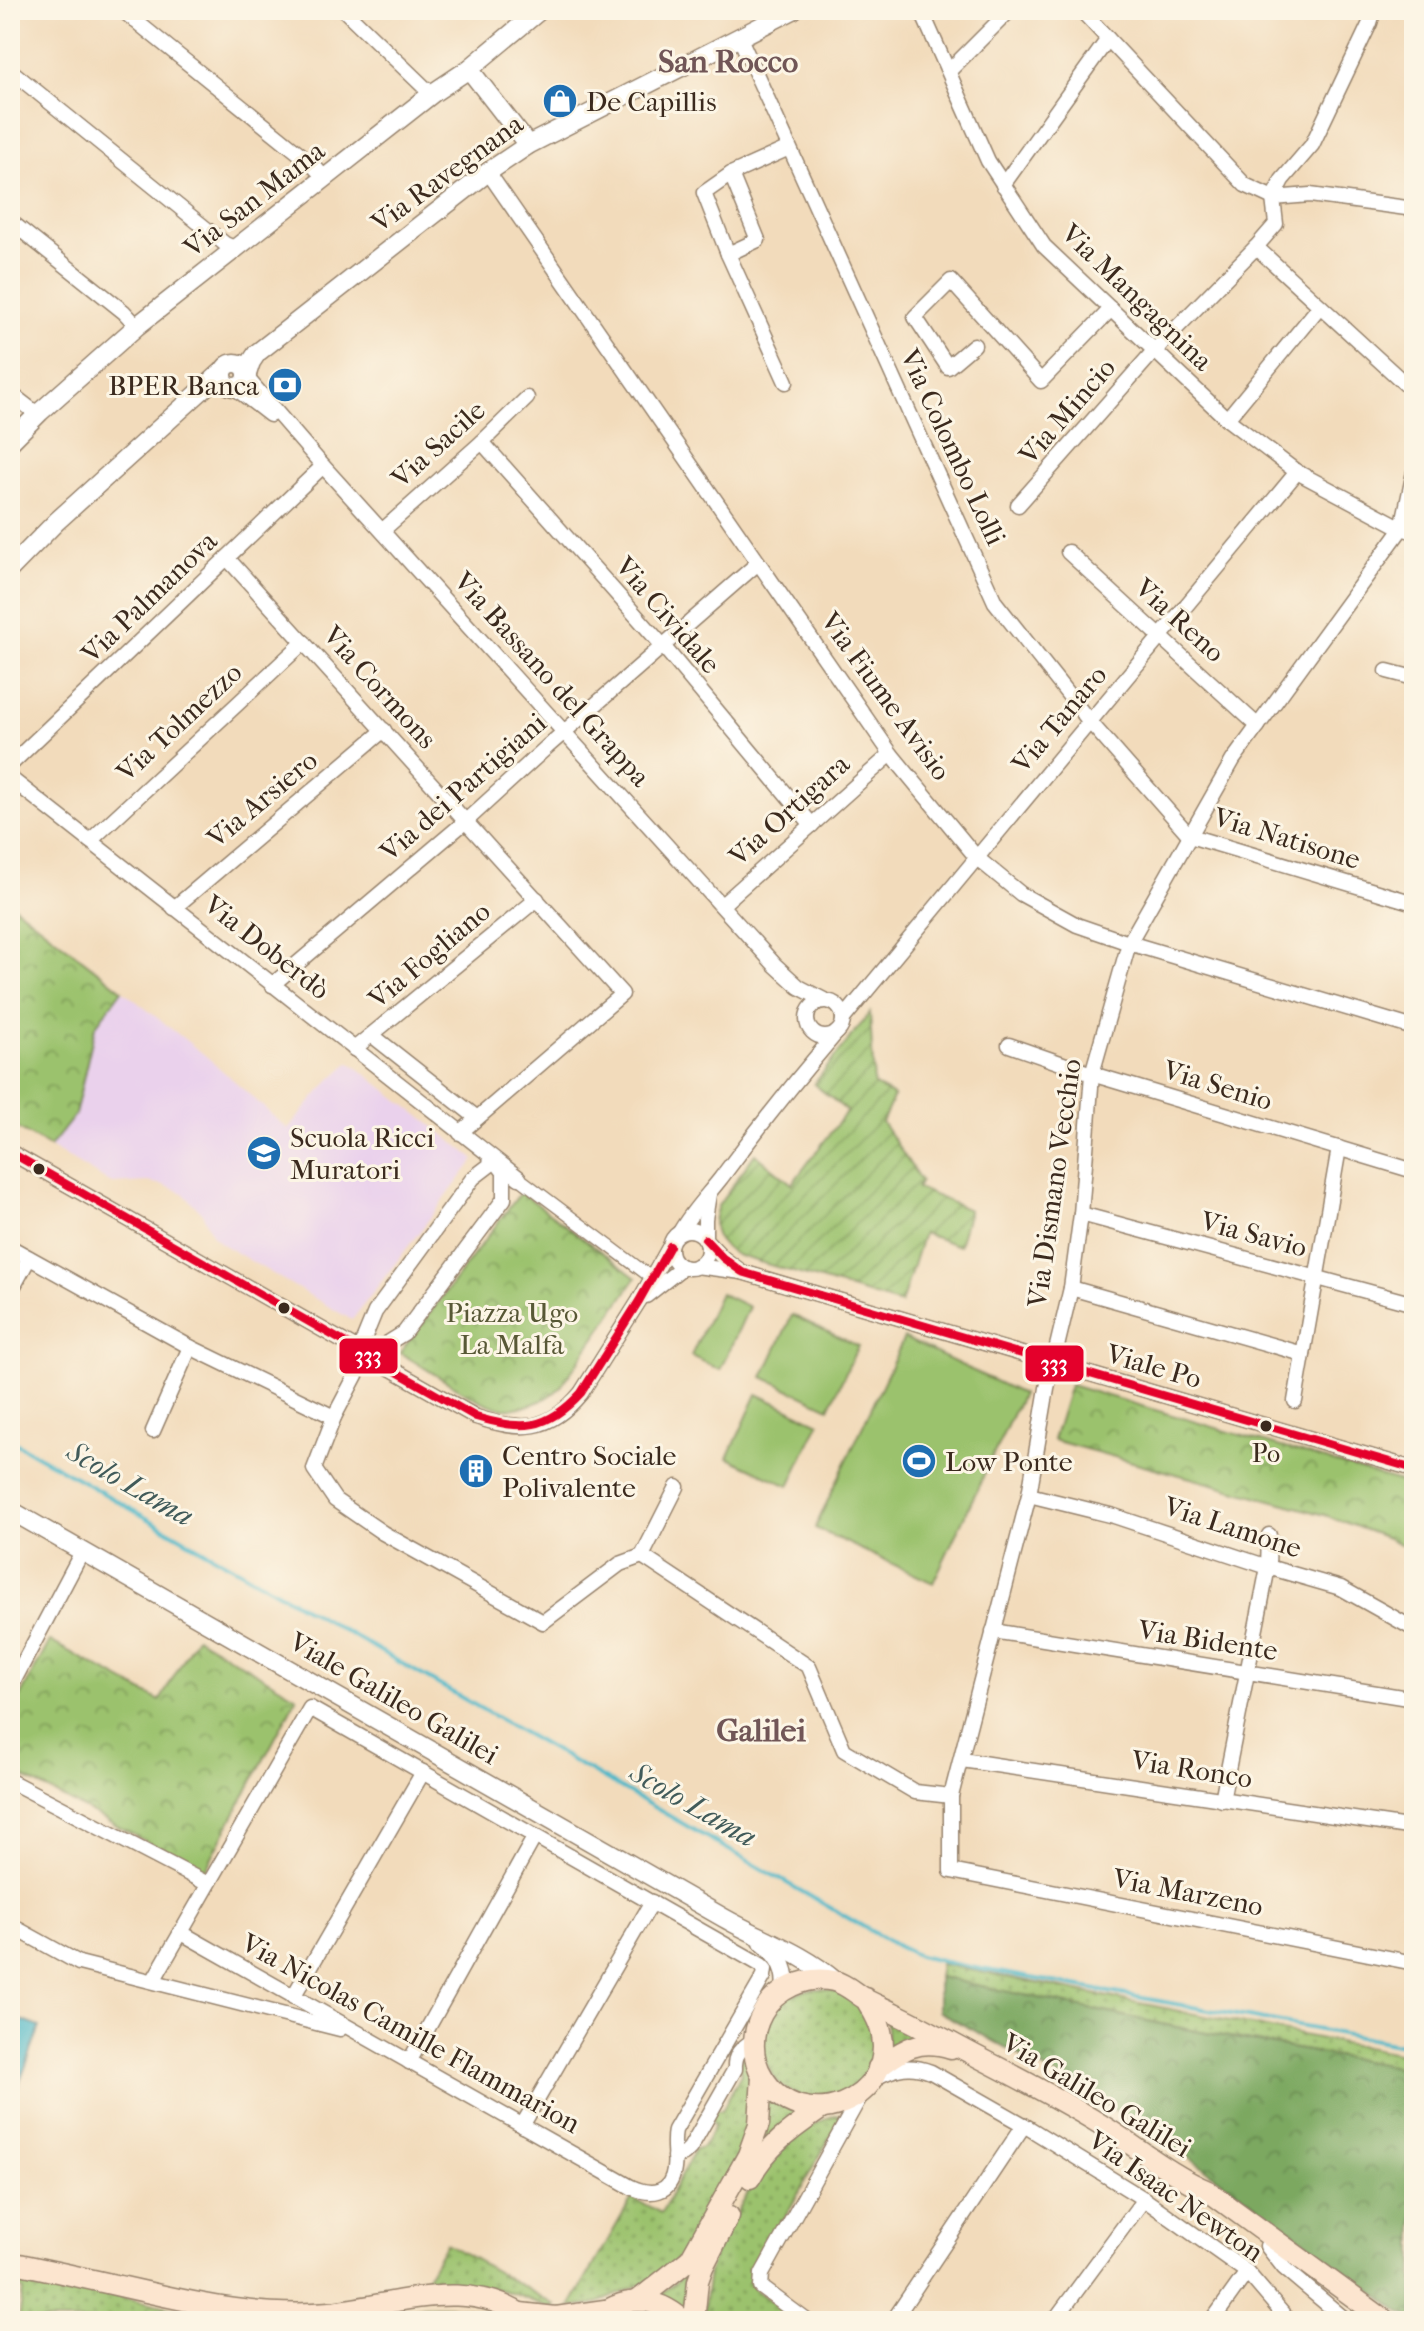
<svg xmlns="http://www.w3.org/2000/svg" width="1424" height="2331" font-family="'IM FELL French Canon',serif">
<defs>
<pattern id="grass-dots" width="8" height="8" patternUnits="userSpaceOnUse" patternTransform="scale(2)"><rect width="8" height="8" fill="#9bc26d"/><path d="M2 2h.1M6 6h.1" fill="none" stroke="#809e59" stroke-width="1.8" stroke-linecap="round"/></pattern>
<pattern id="forest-crowns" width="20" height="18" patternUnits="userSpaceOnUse" patternTransform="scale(2)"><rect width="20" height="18" fill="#7ca860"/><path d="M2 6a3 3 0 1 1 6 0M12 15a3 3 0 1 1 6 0" fill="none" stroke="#67894f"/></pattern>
<pattern id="park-crowns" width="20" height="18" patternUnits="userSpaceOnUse" patternTransform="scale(2)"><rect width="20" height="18" fill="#9bc26d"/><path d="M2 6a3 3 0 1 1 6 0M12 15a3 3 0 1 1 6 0" fill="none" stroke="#809e59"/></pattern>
<pattern id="garden-furrows" width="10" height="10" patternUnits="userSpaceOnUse" patternTransform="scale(2)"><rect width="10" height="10" fill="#9bc26d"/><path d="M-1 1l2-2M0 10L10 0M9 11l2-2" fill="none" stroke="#809e59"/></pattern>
</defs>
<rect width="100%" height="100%" fill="#fcf5e5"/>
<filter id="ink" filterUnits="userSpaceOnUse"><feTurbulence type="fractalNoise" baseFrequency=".0125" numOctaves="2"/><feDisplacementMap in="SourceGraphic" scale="16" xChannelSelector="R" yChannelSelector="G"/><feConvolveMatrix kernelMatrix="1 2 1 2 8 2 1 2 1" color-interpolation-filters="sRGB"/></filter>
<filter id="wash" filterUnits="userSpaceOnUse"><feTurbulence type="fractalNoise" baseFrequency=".006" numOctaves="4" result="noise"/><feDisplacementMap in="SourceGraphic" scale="32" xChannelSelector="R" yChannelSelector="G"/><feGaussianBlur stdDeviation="1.8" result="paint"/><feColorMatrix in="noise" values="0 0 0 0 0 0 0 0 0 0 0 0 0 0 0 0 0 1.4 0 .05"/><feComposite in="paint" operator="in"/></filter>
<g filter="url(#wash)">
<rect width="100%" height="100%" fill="#f2dbbb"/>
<path fill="#ead1ec" d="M122 990 207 1057 288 1129 329 1081 350 1062 475 1159 352 1320 220 1243 213 1236 202 1213 183 1193 164 1185 148 1182 112 1184 50 1147 75 1115 95 1027Z"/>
<g fill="url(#grass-dots)" stroke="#6b7646" stroke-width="2">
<path d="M940 1964 1332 2041 1414 2056V2070L1195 2031 938 1977Z"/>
<circle cx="818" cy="2044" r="55"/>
<path d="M887 2016 930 2036 887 2048Z"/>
<path d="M744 2053H747L753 2087 749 2136 693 2246 661 2276 594 2305 570 2307 632 2198 661 2213 695 2149 703 2147 715 2125 710 2119 715 2110H722L741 2074 739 2066Z"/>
<path d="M768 2095 801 2115 768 2138 764 2136Z"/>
<path d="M835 2115 842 2116 753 2274 754 2289 798 2321H705L704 2307 709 2272 715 2252 757 2176 800 2131Z"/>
<path d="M446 2243 555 2305 553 2308C536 2304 521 2295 504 2291 477 2284 448 2283 421 2286Z"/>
<path d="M694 2268 688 2312 674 2301 658 2296Z"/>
<path d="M10 2274 198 2313 245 2321H19L23 2290 10 2286Z"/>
<path d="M430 2306C462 2306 482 2309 512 2321H348Z"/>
<path d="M638 2309 655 2312 672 2321H604L620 2312Z"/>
</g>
<path fill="url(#forest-crowns)" stroke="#5c693f" stroke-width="2" d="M938 1977 1195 2031 1414 2070V2320L1401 2313C1325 2255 1249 2198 1170 2145 1096 2095 1017 2054 938 2011Z"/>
<g fill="url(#park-crowns)" stroke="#6b7646" stroke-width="2">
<path d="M10 903 122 990 95 1027 75 1115 50 1147 10 1124Z"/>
<path d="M521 1192 636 1278 560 1388C544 1402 523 1410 501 1408 479 1405 423 1366 400 1353Z"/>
<path d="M1070 1385 1414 1486V1551L1390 1539 1325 1515 1053 1440Z"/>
<path d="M196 1637 297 1697 204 1872 10 1770V1715L50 1641 160 1701Z"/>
</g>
<path fill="url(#garden-furrows)" stroke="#6b7646" stroke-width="2" d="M870 1013 874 1085 894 1096 882 1122 921 1181 917 1188 969 1210 959 1246 923 1233 901 1304 736 1255C716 1243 709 1230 718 1206L755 1154 792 1184 847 1111 814 1084Z"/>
<g fill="#9bc26d" stroke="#6b7646" stroke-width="2">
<path d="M720 1293 749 1307 720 1370 691 1356Z"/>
<path d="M792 1315 858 1346 829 1408 763 1377Z"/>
<path d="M904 1338 1022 1394 933 1583 815 1528Z"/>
<path d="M757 1394 819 1423 789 1486 728 1458Z"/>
</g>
<path fill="#4cb7c8" stroke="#447073" stroke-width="2" d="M10 2016 40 2027 10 2109Z"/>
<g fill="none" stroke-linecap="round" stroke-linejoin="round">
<path stroke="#4cb7c8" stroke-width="4" d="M10 1440 899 1947 919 1956 954 1964 1414 2047"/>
</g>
</g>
<g filter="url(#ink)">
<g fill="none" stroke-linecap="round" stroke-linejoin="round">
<g stroke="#96826c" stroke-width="14">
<path id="pedestrian" d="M519 1178 652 1278"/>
</g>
<g stroke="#96826c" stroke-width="17">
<g id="minor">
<path d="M122 10 310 162 320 173 323 181"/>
<path d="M344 10 425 88 433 93"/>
<path d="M921 10 988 161 1044 246 1227 419 1297 472 1402 528 1414 532"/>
<path d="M1081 10 1245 185 1273 198 1310 195 1414 209"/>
<path d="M739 36 995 602 1090 722 1190 836 1414 903"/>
<path d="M10 70 225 244 234 248"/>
<path d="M949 71 1010 10"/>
<path d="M488 172 891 754 977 858 1021 894 1077 925 1129 943 1414 1028"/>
<path d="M1003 185 1108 39"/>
<path d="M1273 198 1282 180 1312 145 1370 23 1374 10"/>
<path d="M10 221 124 312 137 326"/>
<path d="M1256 247 1414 392"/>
<path d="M728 254 758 240 731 174"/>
<path d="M974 345 948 367 915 317 951 281 1041 381 1111 309"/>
<path d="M247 378 323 466 775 965 799 987 824 1000"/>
<path d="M786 382 728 254 704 193 731 174 789 148"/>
<path d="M235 388 270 415"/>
<path d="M10 393 32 410 40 412"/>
<path d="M1227 419 1320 306"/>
<path d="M482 442 663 646 812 825"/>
<path d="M1414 472 1402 528 1233 760 1129 943 1092 1074 1081 1214 1071 1288 1047 1388 1029 1495 951 1796V1871L1414 1963"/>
<path d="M1018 505 1154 351 1256 247 1276 224 1273 198"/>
<path d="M383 530 482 442 527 398"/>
<path d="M1068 552 1258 726"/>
<path d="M227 558 622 994 460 1133"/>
<path d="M1387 671 1414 678"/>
<path d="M10 765 323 466"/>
<path d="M10 778 519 1178"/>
<path d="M90 841 304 642"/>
<path d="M722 905 891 754"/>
<path d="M174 908 384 730"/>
<path d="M272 985 466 821 548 746 758 563"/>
<circle cx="825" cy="1019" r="18"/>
<path d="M843 1019 1297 472"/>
<path d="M373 1036 477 1118"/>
<path d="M1009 1045 1092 1074 1414 1171"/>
<path d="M354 1049 537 899"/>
<path d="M10 1152 476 1417C522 1432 549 1432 581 1393L639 1301 670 1246"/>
<path d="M709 1194 705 1219V1239L723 1258 742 1272"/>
<path d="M1081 1214 1414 1304"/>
<circle cx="689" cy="1249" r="19"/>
<path d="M680 1232C691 1212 707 1196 721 1178 758 1128 796 1080 837 1032"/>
<path d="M10 1247 190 1347 334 1417"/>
<path d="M696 1266 742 1272 1414 1469"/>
<path d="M1071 1288 1303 1354"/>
<path d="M10 1293 29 1258"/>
<path d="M646 1296 683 1267"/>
<path d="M359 1351 375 1312 473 1178 490 1165 491 1157"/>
<path d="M366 1356 334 1417 314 1469 335 1500 383 1533 543 1622 620 1564 642 1556 677 1487"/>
<path d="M373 1360 383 1346 404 1333 504 1199V1172L497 1163"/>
<path d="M1295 1401 1339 1148"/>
<path d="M153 1431 190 1347"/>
<path d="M1029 1495 1114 1516 1268 1567 1341 1588 1414 1629"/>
<path d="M642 1556 809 1667 844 1750 915 1792 951 1796"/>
<path d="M993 1631 1414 1699"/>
<path d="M10 1688 82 1552"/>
<path d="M962 1760 1414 1828"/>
<path d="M10 1781 208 1884"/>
<path d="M1222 1800 1268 1567 1269 1535"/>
<path d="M10 1925 79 1963 340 2029"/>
<path d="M153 1981 310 1708 761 1965 765 1969 764 1976 675 2130C672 2144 676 2155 674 2169 671 2194 651 2196 631 2187L180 1932"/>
<path d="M293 1997 423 1772"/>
<path d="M409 2062 535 1836"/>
<path d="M877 2077C896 2067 911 2064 931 2072L1024 2125 1144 2199 1247 2272 1289 2321"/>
<path d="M522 2126 652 1902"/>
<path d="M674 2157 684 2154 690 2148 735 2069C734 2054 741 2048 754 2040"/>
<path d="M1267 2246 1284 2268 1347 2321"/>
<path d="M807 2321 761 2287 762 2274 861 2095"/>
<path d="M893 2321 1024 2125"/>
<path d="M1054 2321 1144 2199"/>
<path d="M1212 2321 1247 2272"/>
</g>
</g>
<g stroke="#96826c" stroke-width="21">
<g id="tertiary">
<path d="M469 69 528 145"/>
<circle cx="235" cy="375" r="12"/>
<path d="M247 374 251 362 257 353 488 172 528 145 793 10"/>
<path d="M10 442 40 412 137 326 433 93 469 69 540 10"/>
<path d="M10 569 57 521 223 371"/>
<path d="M10 1510 724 1918C761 1939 803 1953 835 1981"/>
<path d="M763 1942C778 1954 788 1970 785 1989"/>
</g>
</g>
<g stroke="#96826c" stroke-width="23">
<g id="secondary">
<path d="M865 1998C871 2009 878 2018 881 2031 898 2101 800 2139 763 2077 751 2058 751 2034 762 2014 775 1989 806 1975 834 1981 846 1984 855 1993 865 1999 876 2005 887 2009 898 2015 925 2028 951 2043 978 2057 1019 2078 1061 2100 1100 2124 1136 2146 1169 2174 1208 2191L1386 2321"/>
<path d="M878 2068C903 2049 919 2038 951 2048"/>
<path d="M750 2178C767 2146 792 2129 821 2109"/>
<path d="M10 2262C54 2271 98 2281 142 2291 203 2305 266 2318 330 2312 397 2305 470 2274 531 2321"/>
<path d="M637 2301 690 2259 748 2155 759 2124 762 2076"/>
<path d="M520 2313 556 2317 605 2310"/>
<path d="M592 2321C622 2295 654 2294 684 2321"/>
<path d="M694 2321 698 2281 703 2267 729 2216"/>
</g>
</g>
<use href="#pedestrian" stroke="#fff" stroke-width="11"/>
<use href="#minor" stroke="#fff" stroke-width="14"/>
<use href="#tertiary" stroke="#fff" stroke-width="18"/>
<use href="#secondary" stroke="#fce5cf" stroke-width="20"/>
<g stroke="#fcf5e5" stroke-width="14">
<g id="bus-1">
<path d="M10 1152 476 1417C523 1431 547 1430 581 1393L639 1301 670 1246"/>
<path d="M705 1239 723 1258 742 1272 1414 1469"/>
</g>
</g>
<use href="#bus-1" stroke="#e4002b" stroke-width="8"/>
</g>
</g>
<defs>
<g id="shop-disc" transform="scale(1.8)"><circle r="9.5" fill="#1f6fb2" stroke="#fcf5e5"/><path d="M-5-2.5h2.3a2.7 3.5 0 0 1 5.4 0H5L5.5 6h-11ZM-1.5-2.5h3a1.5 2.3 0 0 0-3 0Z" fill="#fff"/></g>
<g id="bank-disc" transform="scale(1.8)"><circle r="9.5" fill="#1f6fb2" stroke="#fcf5e5"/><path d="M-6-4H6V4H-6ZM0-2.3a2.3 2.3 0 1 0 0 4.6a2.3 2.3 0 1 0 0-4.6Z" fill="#fff"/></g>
<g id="school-disc" transform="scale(1.8)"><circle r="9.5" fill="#1f6fb2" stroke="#fcf5e5"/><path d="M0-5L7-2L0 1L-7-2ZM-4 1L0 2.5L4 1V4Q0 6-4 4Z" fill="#fff"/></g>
<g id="stadium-disc" transform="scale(1.8)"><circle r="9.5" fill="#1f6fb2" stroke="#fcf5e5"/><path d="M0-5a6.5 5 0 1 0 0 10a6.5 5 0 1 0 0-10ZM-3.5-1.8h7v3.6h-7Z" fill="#fff"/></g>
<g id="building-disc" transform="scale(1.8)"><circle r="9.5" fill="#1f6fb2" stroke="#fcf5e5"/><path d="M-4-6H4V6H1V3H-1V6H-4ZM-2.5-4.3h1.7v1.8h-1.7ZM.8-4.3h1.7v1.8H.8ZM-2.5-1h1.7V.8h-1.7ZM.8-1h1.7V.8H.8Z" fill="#fff"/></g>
</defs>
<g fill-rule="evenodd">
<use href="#shop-disc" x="560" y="101"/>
<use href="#bank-disc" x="285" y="385"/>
<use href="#school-disc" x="264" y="1153"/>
<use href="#stadium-disc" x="919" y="1461"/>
<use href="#building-disc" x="476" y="1471"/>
</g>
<g fill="#3b2a1e" stroke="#fcf5e5" stroke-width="3">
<circle cx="39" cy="1169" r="7"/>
<circle cx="284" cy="1308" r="7"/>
<circle cx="1266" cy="1426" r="7"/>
</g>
<g text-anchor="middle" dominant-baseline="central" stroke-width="6" stroke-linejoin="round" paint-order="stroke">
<g font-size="26" fill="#3b2a1e" stroke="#fcf5e5">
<text x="1266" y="1453">Po</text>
</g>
<g font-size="28" fill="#3b2a1e" stroke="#fcf5e5" text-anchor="start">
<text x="586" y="101">De Capillis</text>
<text x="259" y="385" text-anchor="end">BPER Banca</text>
<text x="290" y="1137">Scuola Ricci<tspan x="290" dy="32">Muratori</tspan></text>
<text x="502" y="1455">Centro Sociale<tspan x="502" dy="32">Polivalente</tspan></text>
<text x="945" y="1461">Low Ponte</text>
</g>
<g font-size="28" fill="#3b2a1e" stroke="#fcf5e5">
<text transform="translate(447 173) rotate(-36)">Via Ravegnana</text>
<text transform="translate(254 199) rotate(-38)">Via San Mama</text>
<text transform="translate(1137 297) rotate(44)">Via Mangagnina</text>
<text transform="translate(1067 411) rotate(-49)">Via Mincio</text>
<text transform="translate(438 444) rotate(-42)">Via Sacile</text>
<text transform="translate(953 447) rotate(65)">Via Colombo Lolli</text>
<text transform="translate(149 597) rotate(-44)">Via Palmanova</text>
<text transform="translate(668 615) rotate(49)">Via Cividale</text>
<text transform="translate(1180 620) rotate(42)">Via Reno</text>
<text transform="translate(552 679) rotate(48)">Via Bassano del Grappa</text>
<text transform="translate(380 687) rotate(48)">Via Cormons</text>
<text transform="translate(886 696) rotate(54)">Via Fiume Avisio</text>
<text transform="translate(1059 719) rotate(-50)">Via Tanaro</text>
<text transform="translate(179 722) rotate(-43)">Via Tolmezzo</text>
<text transform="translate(463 787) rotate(-41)">Via dei Partigiani</text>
<text transform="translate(262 799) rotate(-40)">Via Arsiero</text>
<text transform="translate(789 810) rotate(-42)">Via Ortigara</text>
<text transform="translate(1287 838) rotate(17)">Via Natisone</text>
<text transform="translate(267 947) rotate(38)">Via Doberdò</text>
<text transform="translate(429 955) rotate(-40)">Via Fogliano</text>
<text transform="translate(1218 1085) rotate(17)">Via Senio</text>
<text transform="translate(1054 1183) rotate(-82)">Via Dismano Vecchio</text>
<text transform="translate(1254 1234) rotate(15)">Via Savio</text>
<text transform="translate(1154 1366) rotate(16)">Viale Po</text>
<text transform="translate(1233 1527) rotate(18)">Via Lamone</text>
<text transform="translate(1208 1640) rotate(9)">Via Bidente</text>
<text transform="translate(394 1698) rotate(30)">Viale Galileo Galilei</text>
<text transform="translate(1192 1769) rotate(9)">Via Ronco</text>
<text transform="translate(1188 1892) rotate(11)">Via Marzeno</text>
<text transform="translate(411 2033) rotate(29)">Via Nicolas Camille Flammarion</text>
<text transform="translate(1097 2095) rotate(31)">Via Galileo Galilei</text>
<text transform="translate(1176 2196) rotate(35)">Via Isaac Newton</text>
</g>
<g font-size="28" fill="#585836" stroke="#fcf5e5">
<text x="512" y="1312">Piazza Ugo<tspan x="512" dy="32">La Malfa</tspan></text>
</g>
<g font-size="30" font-style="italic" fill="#415b5a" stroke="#fcf5e5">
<text transform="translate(130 1484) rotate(30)">Scolo Lama</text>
<text transform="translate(693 1805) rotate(30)">Scolo Lama</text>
</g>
<g font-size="32" font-weight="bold" fill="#715657" stroke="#fcf5e5">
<text x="728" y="61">San Rocco</text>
<text x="761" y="1730">Galilei</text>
</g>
</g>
<g stroke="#fcf5e5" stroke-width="3">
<rect x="338" y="1337" width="61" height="38" rx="8" fill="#e4002b"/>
<rect x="1024" y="1344" width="61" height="39" rx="8" fill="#e4002b"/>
</g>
<g font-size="22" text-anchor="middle" font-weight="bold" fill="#fff">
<text x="368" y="1363">333</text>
<text x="1054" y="1371">333</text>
</g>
<rect width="1424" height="2331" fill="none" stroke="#fcf5e5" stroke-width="40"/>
</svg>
